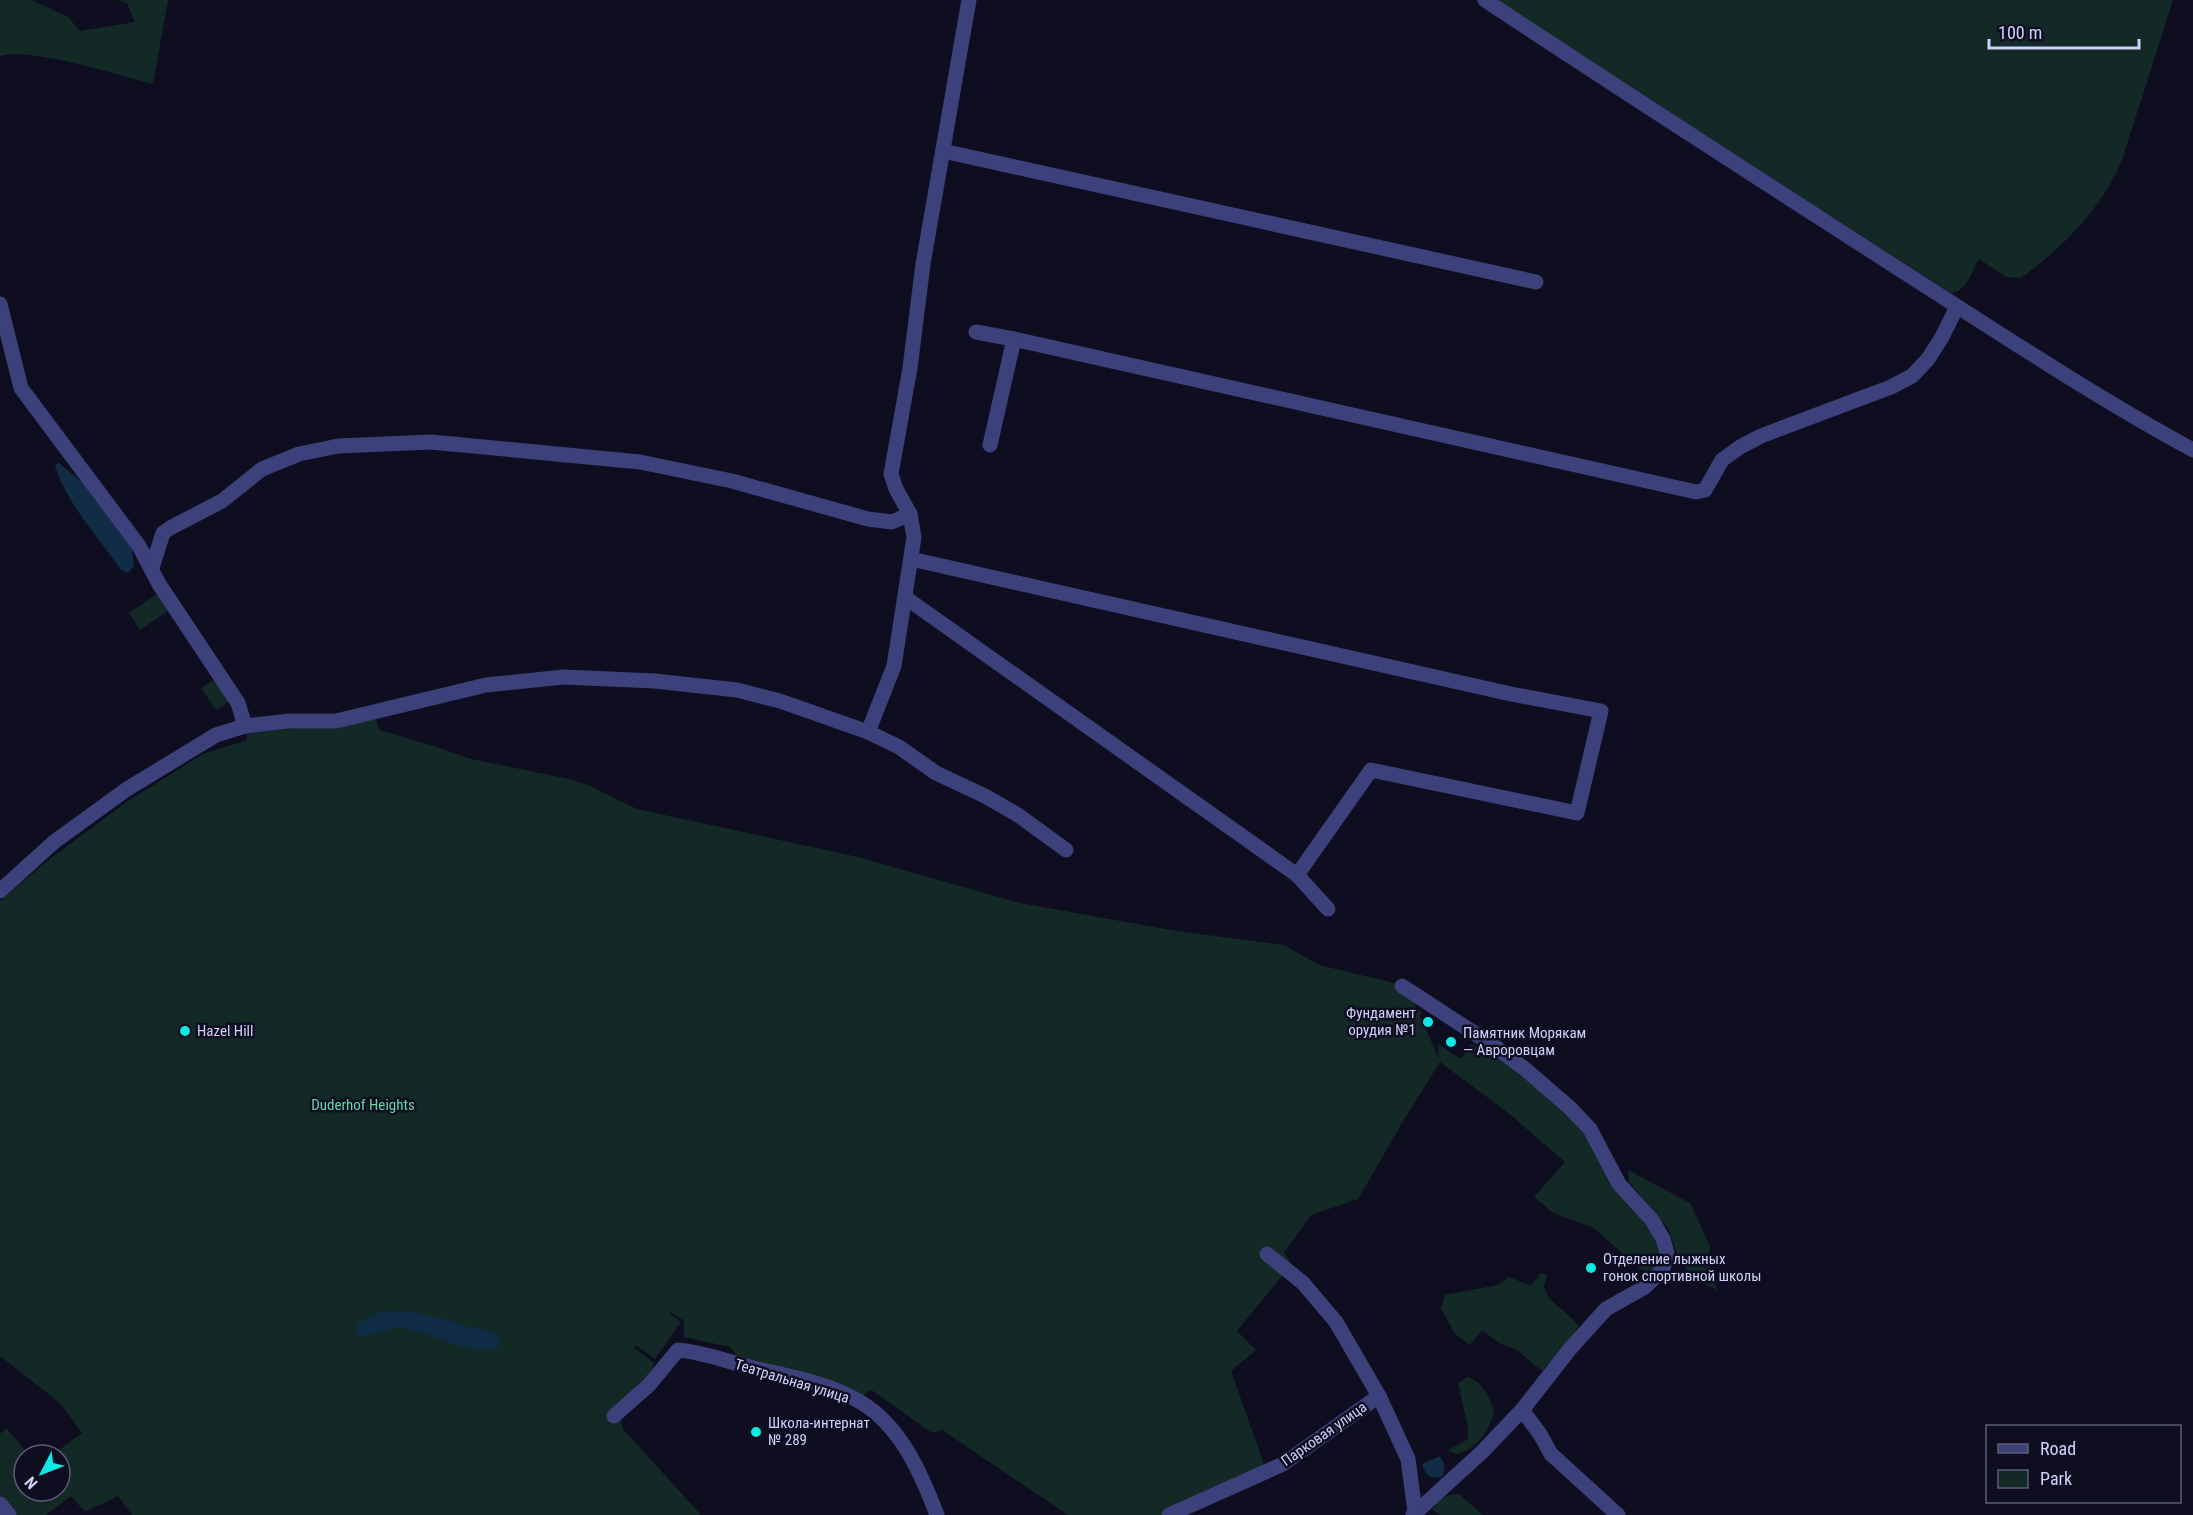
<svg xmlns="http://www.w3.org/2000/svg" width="2193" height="1515" font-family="'Roboto Condensed',sans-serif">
<rect width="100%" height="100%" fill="#0f0e20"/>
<g fill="#122925">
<path d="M0 0H32L68 17 80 31 135 22 127 3 116 0H168L153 84C118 75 31 47 0 56Z"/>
<path d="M1494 0H2173L2122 160C2101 210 2063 247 2021 278L2006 277 1979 259C1972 271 1967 291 1951 293Z"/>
<path d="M159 593 171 609 140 630 129 613Z"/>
<path d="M214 680 229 702 216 710 201 688Z"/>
<path d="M376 719 379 730 434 746 471 759 569 779 588 785 637 809 858 857 1020 903 1177 931 1284 945 1319 965 1407 986 1416 1008 1422 1012 1420 1016 1439 1059 1438 1044 1461 1059 1471 1044 1488 1052 1500 1053 1567 1109 1649 1225 1661 1257 1654 1270 1646 1271 1640 1269 1594 1228 1553 1213 1534 1197 1565 1162 1507 1112 1440 1062 1405 1118 1358 1199 1311 1215 1284 1253 1296 1270 1282 1276 1237 1331 1256 1350 1231 1371 1265 1467 1161 1515H1068L942 1430 932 1433 873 1391 869 1390 862 1398 730 1361 736 1354 730 1347 684 1337V1321L671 1312 670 1314 681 1322 655 1359 637 1346 634 1348 654 1363 651 1373 618 1408 623 1429 701 1515H132L118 1496 85 1512 71 1496 46 1515H14L0 1498V1434L6 1428 29 1455H24V1491H60V1455H52L82 1433 60 1403 0 1356V901L51 858 125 803 203 754 247 740V733L342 724Z"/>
<path d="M1628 1170 1690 1203 1710 1246 1709 1263 1717 1290 1695 1279 1679 1260 1668 1228 1629 1182Z"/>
<path d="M1541 1273 1547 1274 1544 1287 1549 1298 1579 1325 1571 1338 1542 1371 1517 1350 1499 1343 1482 1330 1470 1345 1455 1334 1441 1308 1445 1295 1498 1285 1509 1277 1531 1286Z"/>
<path d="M1468 1377C1483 1382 1488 1396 1494 1409 1491 1430 1477 1450 1456 1454L1448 1450 1468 1439V1428L1458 1383Z"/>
<path d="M1459 1494 1483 1515H1441L1432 1510C1439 1498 1445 1495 1459 1494Z"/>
</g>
<g fill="#112c45">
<path d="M59 463 83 483 132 549 134 566 128 573 121 570C98 536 67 505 55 465Z"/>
<path d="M392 1311 420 1313 452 1321 463 1326 494 1332 500 1338V1345C481 1362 425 1329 400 1328 385 1328 373 1336 358 1337L355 1334 358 1323 380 1312Z"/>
<path d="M1440 1456C1444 1463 1447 1470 1441 1477L1433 1478 1426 1474 1422 1464Z"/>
</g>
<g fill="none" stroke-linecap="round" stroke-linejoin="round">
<g stroke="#3c417b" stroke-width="15">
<path d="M1485 0C1622 91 1761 180 1899 269 1996 331 2092 395 2193 450"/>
<path d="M943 151 1536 282"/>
<path d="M0 304 21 388 139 546 159 584 238 703 245 726"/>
<path d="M976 332 1014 339 1696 492 1705 490 1722 460 1740 447 1761 436 1891 387 1912 376 1928 359 1942 337 1957 307"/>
<path d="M990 445 1014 339"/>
<path d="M152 568 163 533 170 528 222 501 262 469 299 454 338 446 431 442 640 462 732 481 868 519 892 522 910 514"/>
<path d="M906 598 1297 875 1371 770 1577 813 1601 711 1511 694 911 559"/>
<path d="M868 732 894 666 914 537 910 514 896 489 891 474 910 368 923 264 969 0"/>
<path d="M1297 875 1328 909"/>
<path d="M0 891 54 842 127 789 216 735 245 726 289 721H336L486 685 564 677 655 681 737 690 780 701 868 732 899 747 936 773 985 796 1018 815 1066 850"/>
<path d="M1402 986 1497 1048 1525 1069 1570 1108 1590 1129 1619 1184 1652 1220 1663 1239 1667 1253 1663 1269 1645 1287 1606 1309 1569 1350 1522 1410 1483 1451 1413 1515"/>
<path d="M1267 1254 1303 1283 1336 1322 1379 1396 1408 1459 1415 1512"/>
<path d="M1522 1410 1540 1434 1551 1454 1618 1515"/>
<path d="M614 1416 649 1385 678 1350C705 1352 730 1363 758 1369 792 1377 832 1384 862 1403 901 1427 921 1473 937 1515"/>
<path d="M0 1504 9 1515"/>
<path d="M1169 1515 1283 1464 1379 1396"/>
</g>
</g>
<g fill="#10e8e4" stroke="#0f0e20" stroke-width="2">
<circle cx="1428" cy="1022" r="6"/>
<circle cx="185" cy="1031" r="6"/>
<circle cx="1451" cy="1042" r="6"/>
<circle cx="1591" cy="1268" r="6"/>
<circle cx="756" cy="1432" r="6"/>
</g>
<g text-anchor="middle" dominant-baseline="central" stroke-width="5" stroke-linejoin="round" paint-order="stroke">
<g font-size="15" fill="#d0d0fc" stroke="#0f0e20" text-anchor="start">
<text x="1416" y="1013" text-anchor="end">Фундамент<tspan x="1416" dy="17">орудия №1</tspan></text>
<text x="197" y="1031">Hazel Hill</text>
<text x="1463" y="1033">Памятник Морякам<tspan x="1463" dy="17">— Авроровцам</tspan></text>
<text x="1603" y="1259">Отделение лыжных<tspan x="1603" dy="17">гонок спортивной школы</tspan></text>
<text x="768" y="1423">Школа-интернат<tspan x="768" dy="17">№ 289</tspan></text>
</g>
<g font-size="15" fill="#62d6ac" stroke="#0f0e20">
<text x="363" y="1105">Duderhof Heights</text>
</g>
<g font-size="15" fill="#d0d0fc" stroke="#0f0e20">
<text transform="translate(792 1381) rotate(17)">Театральная улица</text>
<text transform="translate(1324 1434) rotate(-35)">Парковая улица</text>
</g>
</g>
<rect x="1986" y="1425" width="195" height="78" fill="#0f0e20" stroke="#5c5c78" stroke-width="1.5"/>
<rect x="1998" y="1444" width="30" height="9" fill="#3c417b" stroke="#5c5c78" stroke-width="1.5"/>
<text x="2040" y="1455" font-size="18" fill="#d0d0fc">Road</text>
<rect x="1998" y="1470" width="30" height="18" fill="#122925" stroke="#5c5c78" stroke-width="1.5"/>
<text x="2040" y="1485" font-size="18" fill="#d0d0fc">Park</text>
<g transform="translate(42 1473) rotate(228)"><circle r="28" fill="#0f0e20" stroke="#5c5c78" stroke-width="1.5"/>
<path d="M0-4.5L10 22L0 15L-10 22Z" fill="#10e8e4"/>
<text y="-9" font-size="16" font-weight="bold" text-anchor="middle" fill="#d0d0fc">N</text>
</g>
<path d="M1989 39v9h150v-9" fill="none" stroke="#d0d0fc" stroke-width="3"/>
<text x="1998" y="39" font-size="18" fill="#d0d0fc" stroke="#0f0e20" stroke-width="4.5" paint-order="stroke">100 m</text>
</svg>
